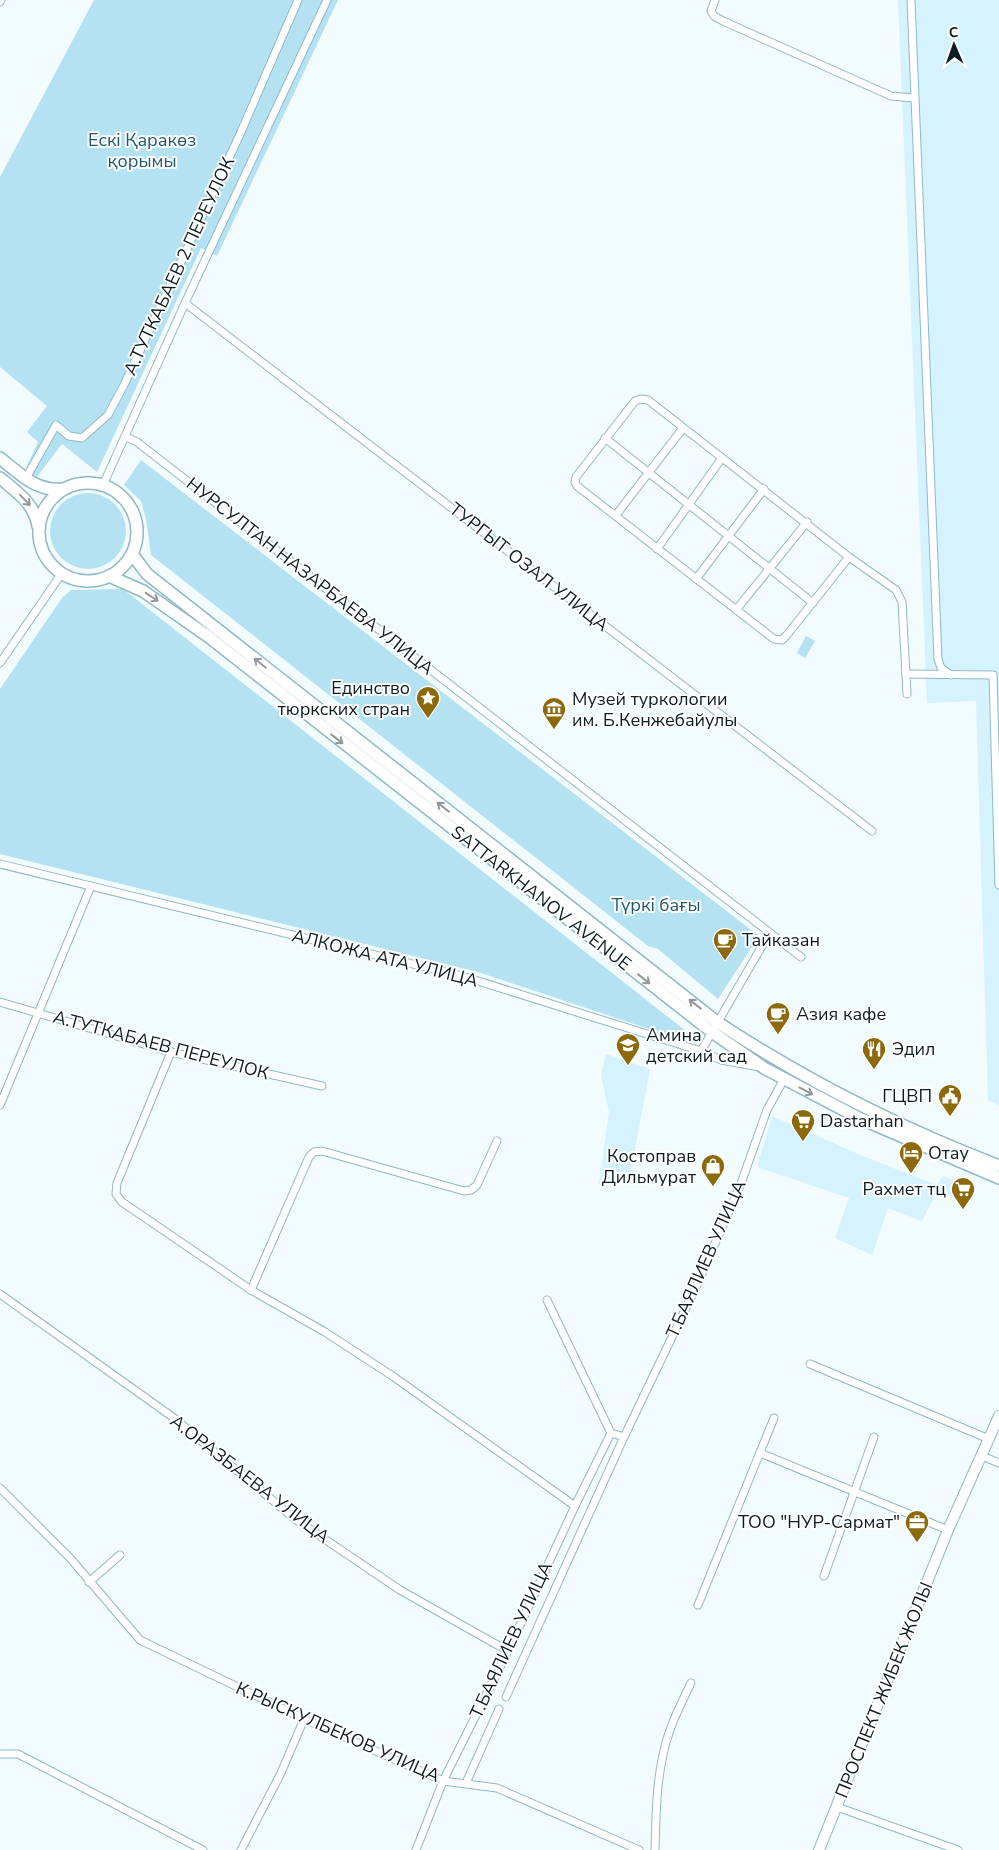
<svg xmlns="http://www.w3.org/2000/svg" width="999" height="1850" font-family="'Nunito Sans',sans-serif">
<rect width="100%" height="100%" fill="#f2fbfe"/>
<g fill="#d4f3fe">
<path d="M898 0H999V1105L988 1100 976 701 927 703Z"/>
<path d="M606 1054 650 1069 629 1181 599 1185 609 1112 601 1075Z"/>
<path d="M772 1116 865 1157 937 1185 943 1176 967 1187 961 1200 937 1191 922 1221 888 1208 872 1255 835 1238 849 1198 757 1167Z"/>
</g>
<g fill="#b5e2f2">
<path d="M94 0H338L217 256 201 248 97 472 62 444 36 478 25 470 38 442 27 432 47 406 0 367V177Z"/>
<path d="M141 460 759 936 718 999 658 949 648 946 151 555 146 519 141 501 124 485Z"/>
<circle cx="88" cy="531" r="38"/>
<path d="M123 589 691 1035 688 1042 478 972 0 854V689L62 598 71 590Z"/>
<path d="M806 636 815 641 805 658 797 653Z"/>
</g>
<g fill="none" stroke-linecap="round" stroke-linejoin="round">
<g stroke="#8fb9c7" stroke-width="9">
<g id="street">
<path d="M715 0 711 11 714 16 723 21 891 96 914 98"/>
<path d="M911 0 938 659 941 668 951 675"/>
<path d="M0 2 1 0"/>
<path d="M185 303 872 831"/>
<path d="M126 437 137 442 801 957"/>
<path d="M605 438 813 603"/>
<path d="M26 478 56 425 69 436 82 438 108 415 124 385 241 132 298 0"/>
<path d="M103 485 185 303 327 0"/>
<path d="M616 515 683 428"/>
<path d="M657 549 722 458"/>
<path d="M849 557 786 636 782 640 774 639 577 486 575 482 576 477 635 401 641 399 648 400 849 557 896 590 902 602 907 694"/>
<path d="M696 579 764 489"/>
<path d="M736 610 807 522"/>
<path d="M0 663 62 573"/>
<path d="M906 674 993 675 999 885"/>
<path d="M0 864 462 976 701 1051 721 1060 760 1067"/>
<path d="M0 1002 171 1052 322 1086"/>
<path d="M701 1051 769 934"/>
<path d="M171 1052 117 1183 116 1194 122 1202 251 1290 325 1332 394 1377 575 1506"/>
<path d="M0 1105 91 886"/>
<path d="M251 1290 309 1157 314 1152 322 1151 464 1191 471 1190 477 1185 497 1141"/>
<path d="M0 1294 174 1418 295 1519 400 1590 508 1651"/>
<path d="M547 1300 611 1433"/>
<path d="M810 1364 989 1439"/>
<path d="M760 1453 948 1530"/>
<path d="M982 1456 999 1463"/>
<path d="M0 1488 70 1558 140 1640 304 1719 443 1781 497 1788 639 1850"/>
<path d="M824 1576 874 1437"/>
<path d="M89 1582 120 1555"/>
<path d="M698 1605 774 1418"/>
<path d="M506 1697 624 1437"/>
<path d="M0 1754H18L203 1850"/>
<path d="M466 1783 499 1709"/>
<path d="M837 1807 958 1850"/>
<path d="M241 1850 281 1773 304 1719"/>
<path d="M416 1850 443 1781 508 1651 575 1506 611 1433 624 1437 697 1285 740 1186 767 1110 784 1079"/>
<path d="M655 1850C656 1818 656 1786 663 1755 668 1729 680 1706 691 1683"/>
</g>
</g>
<g stroke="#8fb9c7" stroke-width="12">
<path id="secondary" d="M819 1850 948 1530 999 1416"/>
</g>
<g stroke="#8fb9c7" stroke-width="14">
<g id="primary">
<path d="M0 458C19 473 36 492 63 489"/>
<path d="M0 478C18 493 34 503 38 526"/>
<circle cx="88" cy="532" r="49"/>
<path d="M132 554 147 574 717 1022C806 1081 900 1128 999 1166"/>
<path d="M109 576 143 591 209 637 712 1032 764 1068 859 1118 999 1178"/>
</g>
</g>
<use href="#street" stroke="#fff" stroke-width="7"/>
<use href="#secondary" stroke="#fff" stroke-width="10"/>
<use href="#primary" stroke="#fff" stroke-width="11"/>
</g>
<defs><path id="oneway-shaft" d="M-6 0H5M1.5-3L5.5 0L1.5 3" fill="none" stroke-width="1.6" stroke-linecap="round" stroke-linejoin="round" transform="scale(1.25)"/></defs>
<g stroke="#92999c">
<use href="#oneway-shaft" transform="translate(25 500) rotate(46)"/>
<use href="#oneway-shaft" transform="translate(152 597) rotate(34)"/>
<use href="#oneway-shaft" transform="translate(260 663) rotate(-141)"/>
<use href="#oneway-shaft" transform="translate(337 739) rotate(38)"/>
<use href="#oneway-shaft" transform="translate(443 807) rotate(-142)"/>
<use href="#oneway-shaft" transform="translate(644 979) rotate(38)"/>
<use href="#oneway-shaft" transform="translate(695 1004) rotate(-142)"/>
<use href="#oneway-shaft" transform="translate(806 1091) rotate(28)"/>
</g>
<defs>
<g id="sight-pin" transform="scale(1.25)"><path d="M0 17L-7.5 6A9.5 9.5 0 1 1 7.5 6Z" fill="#8c690a" stroke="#fff"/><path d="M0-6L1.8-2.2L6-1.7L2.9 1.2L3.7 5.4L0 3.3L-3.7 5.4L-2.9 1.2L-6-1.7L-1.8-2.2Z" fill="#fff"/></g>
<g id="museum-pin" transform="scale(1.25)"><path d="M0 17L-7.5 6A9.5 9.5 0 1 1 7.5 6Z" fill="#8c690a" stroke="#fff"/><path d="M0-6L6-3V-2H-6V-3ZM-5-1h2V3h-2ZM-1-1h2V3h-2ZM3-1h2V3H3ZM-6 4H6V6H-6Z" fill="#fff"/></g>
<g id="cafe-pin" transform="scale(1.25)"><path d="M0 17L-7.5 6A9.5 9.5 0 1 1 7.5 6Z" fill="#8c690a" stroke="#fff"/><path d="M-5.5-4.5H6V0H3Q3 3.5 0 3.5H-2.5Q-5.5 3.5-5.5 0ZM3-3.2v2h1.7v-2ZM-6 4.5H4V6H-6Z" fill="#fff"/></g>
<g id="school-pin" transform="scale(1.25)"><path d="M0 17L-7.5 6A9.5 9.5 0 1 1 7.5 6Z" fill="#8c690a" stroke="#fff"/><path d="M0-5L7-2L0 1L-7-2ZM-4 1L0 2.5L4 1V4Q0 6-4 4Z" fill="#fff"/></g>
<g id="restaurant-pin" transform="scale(1.25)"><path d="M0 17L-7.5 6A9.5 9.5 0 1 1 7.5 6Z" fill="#8c690a" stroke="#fff"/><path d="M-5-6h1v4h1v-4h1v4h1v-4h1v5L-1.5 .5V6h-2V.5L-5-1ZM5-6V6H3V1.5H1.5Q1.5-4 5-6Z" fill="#fff"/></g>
<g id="civic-pin" transform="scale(1.25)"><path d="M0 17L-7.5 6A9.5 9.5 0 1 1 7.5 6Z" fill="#8c690a" stroke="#fff"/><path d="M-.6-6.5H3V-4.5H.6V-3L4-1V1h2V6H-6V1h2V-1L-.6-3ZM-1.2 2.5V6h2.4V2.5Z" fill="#fff"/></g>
<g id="supermarket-pin" transform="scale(1.25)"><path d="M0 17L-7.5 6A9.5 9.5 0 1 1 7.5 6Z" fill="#8c690a" stroke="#fff"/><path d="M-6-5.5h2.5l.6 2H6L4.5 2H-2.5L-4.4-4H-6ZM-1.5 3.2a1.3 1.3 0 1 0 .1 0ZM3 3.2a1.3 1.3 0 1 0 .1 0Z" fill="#fff"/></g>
<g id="hotel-pin" transform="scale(1.25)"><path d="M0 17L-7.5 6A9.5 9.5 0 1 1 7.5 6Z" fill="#8c690a" stroke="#fff"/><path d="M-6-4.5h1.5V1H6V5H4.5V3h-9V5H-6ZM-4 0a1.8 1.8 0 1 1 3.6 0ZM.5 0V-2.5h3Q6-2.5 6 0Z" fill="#fff"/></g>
<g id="shop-pin" transform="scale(1.25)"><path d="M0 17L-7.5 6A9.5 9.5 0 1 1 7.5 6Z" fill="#8c690a" stroke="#fff"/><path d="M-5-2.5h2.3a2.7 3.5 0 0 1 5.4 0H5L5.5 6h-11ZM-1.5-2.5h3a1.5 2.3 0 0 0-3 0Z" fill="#fff"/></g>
<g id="office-pin" transform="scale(1.25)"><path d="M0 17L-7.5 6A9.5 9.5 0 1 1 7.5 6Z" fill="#8c690a" stroke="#fff"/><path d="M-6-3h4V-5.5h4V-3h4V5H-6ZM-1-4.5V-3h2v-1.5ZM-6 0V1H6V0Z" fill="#fff"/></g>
</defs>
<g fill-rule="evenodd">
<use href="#sight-pin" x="428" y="698"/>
<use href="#museum-pin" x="554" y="709"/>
<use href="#cafe-pin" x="725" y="940"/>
<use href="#cafe-pin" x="778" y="1014"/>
<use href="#school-pin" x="628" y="1045"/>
<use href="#restaurant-pin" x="874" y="1049"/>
<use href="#civic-pin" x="950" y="1096"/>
<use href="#supermarket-pin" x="803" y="1121"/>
<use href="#hotel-pin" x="911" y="1153"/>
<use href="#shop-pin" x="713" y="1166"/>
<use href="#supermarket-pin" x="963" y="1189"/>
<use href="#office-pin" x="917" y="1522"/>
</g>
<g text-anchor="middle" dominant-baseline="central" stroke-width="4" stroke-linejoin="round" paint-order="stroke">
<g font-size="18" fill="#1f5b6d" stroke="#fff">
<text x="142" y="140">Ескі Қаракөз<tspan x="142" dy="21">қорымы</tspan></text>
<text x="656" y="905">Түркі бағы</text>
</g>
<g font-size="18" fill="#0c1d22" stroke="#fff">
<text transform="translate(179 266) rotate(-65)">А.ТУТКАБАЕВ 2 ПЕРЕУЛОК</text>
<text transform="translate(529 567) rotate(38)">ТУРГЫТ ОЗАЛ УЛИЦА</text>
<text transform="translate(310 576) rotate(38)">НУРСУЛТАН НАЗАРБАЕВА УЛИЦА</text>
<text transform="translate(541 898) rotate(38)">SATTARKHANOV AVENUE</text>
<text transform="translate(385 958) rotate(14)">АЛКОЖА АТА УЛИЦА</text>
<text transform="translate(161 1045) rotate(15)">А.ТУТКАБАЕВ ПЕРЕУЛОК</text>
<text transform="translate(706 1259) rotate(-66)">Т.БАЯЛИЕВ УЛИЦА</text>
<text transform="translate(250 1479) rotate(38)">А.ОРАЗБАЕВА УЛИЦА</text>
<text transform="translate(511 1640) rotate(-65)">Т.БАЯЛИЕВ УЛИЦА</text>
<text transform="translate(884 1690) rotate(-68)">ПРОСПЕКТ ЖИБЕК ЖОЛЫ</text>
<text transform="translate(338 1732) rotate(24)">К.РЫСКУЛБЕКОВ УЛИЦА</text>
</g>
<g font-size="18" fill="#0c1d22" stroke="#fff" text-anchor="start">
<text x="410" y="688" text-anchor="end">Единство<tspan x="410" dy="21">тюркских стран</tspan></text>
<text x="572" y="699">Музей туркологии<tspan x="572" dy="21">им. Б.Кенжебайулы</tspan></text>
<text x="742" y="940">Тайказан</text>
<text x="796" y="1014">Азия кафе</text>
<text x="646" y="1035">Амина<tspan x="646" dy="21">детский сад</tspan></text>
<text x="892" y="1049">Эдил</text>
<text x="932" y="1096" text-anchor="end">ГЦВП</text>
<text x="820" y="1121">Dastarhan</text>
<text x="928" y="1153">Отау</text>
<text x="696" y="1156" text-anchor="end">Костоправ<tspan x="696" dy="21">Дильмурат</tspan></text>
<text x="946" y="1189" text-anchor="end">Рахмет тц</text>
<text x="900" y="1522" text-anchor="end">ТОО "НУР-Сармат"</text>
</g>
</g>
<g transform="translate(954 45) rotate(358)" stroke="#ffffff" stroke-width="4" paint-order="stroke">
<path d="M0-4L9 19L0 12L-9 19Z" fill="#0c1d22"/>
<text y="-8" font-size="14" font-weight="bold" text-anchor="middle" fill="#0c1d22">С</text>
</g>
</svg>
